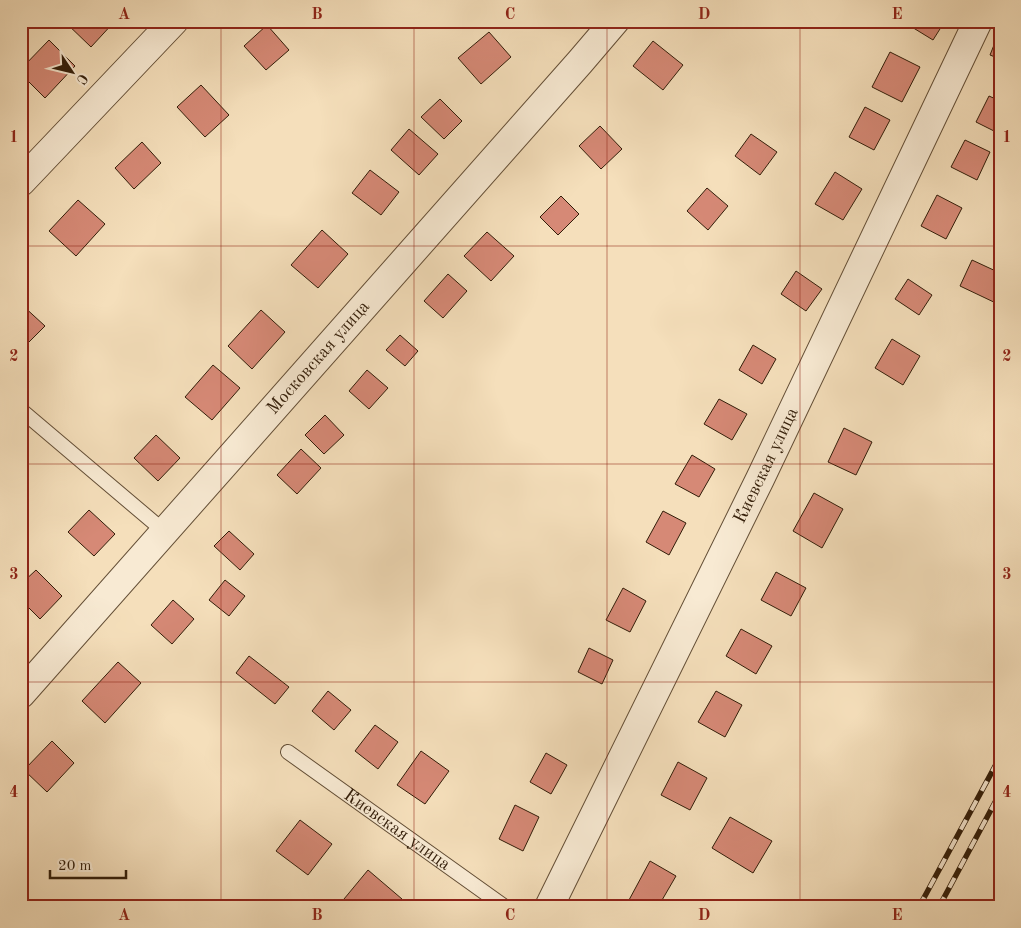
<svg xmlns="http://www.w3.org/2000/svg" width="1021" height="928" font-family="'Old Standard TT',serif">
<rect width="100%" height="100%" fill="#f5dfbb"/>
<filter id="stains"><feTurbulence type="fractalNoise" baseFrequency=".004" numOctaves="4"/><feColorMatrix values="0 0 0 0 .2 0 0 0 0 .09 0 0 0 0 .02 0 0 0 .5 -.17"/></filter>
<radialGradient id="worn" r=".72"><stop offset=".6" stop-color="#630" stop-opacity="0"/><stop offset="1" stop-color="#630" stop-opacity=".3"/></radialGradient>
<g fill="#d68976" stroke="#321d09">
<path d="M64 21H115L91 47Z"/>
<path d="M533 21H549L541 29Z"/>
<path d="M902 21H945L933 40Z"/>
<path d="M267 25 289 50 266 70 244 46Z"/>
<path d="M1000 30V59L990 55Z"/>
<path d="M489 32 511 57 481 84 458 58Z"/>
<path d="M49 40 75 66 45 98 21 74V69Z"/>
<path d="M653 41 683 65 663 90 633 66Z"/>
<path d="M890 52 920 67 902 102 872 87Z"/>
<path d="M201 85 229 115 205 137 177 107Z"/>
<path d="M989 96 1000 101V134L976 122Z"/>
<path d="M440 99 462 121 444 139 421 117Z"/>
<path d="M865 107 890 120 874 150 849 137Z"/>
<path d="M600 126 622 149 601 169 579 146Z"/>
<path d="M409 129 438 154 419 175 391 150Z"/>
<path d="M751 134 777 152 760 175 735 156Z"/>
<path d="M965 140 990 152 977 180 951 167Z"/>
<path d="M142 142 161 163 134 189 115 168Z"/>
<path d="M370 170 399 192 381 215 352 193Z"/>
<path d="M835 172 862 189 843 220 815 204Z"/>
<path d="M707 188 728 206 708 230 687 211Z"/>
<path d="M937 195 962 208 946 239 921 226Z"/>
<path d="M561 196 579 214 558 235 540 217Z"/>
<path d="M78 200 105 224 76 256 49 231Z"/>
<path d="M322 230 348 254 318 288 291 265Z"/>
<path d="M487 232 514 256 491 281 464 256Z"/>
<path d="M972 260 1000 273V305L960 286Z"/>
<path d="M796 271 822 289 806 311 781 294Z"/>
<path d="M448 274 467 291 443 318 424 301Z"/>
<path d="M908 279 932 295 919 315 895 299Z"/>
<path d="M21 304 45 326 21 350Z"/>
<path d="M261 310 285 332 252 369 228 346Z"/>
<path d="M400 335 418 351 405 366 386 350Z"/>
<path d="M892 339 920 356 903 385 875 368Z"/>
<path d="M753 345 776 359 762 384 739 370Z"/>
<path d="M213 365 240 388 212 420 185 397Z"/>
<path d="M367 370 388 388 369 409 349 391Z"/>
<path d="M719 399 747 414 732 440 704 424Z"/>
<path d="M325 415 344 435 324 454 305 435Z"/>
<path d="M844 428 872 442 856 475 828 462Z"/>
<path d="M156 435 180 458 158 481 134 458Z"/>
<path d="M301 449 321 468 297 494 277 475Z"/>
<path d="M692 455 715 469 699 497 675 484Z"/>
<path d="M814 493 843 509 822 548 793 531Z"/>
<path d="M89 510 115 534 94 556 68 532Z"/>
<path d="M663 511 686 523 669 555 646 542Z"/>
<path d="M229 531 254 554 240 570 214 546Z"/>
<path d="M36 570 62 596 40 619 21 600V584Z"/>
<path d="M776 572 806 588 791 616 761 600Z"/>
<path d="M225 580 245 596 229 616 209 600Z"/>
<path d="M623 588 646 601 630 632 606 620Z"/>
<path d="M173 600 194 619 172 644 151 625Z"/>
<path d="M741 629 772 646 756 674 726 656Z"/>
<path d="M589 648 613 660 602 684 578 672Z"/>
<path d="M249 656 289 687 275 704 236 673Z"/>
<path d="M118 662 141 683 105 723 82 701Z"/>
<path d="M328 691 351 710 334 730 312 711Z"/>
<path d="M716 691 742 705 725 737 698 722Z"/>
<path d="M375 725 398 742 378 769 355 751Z"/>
<path d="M52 741 74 763 47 792 24 770Z"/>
<path d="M421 751 449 771 425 804 397 785Z"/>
<path d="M546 753 567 765 551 794 530 782Z"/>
<path d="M678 762 707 778 690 810 661 795Z"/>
<path d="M515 805 539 817 523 851 499 839Z"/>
<path d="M730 817 772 841 753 873 712 848Z"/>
<path d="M300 820 332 844 308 875 276 851Z"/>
<path d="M650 861 676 876 658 907H642L629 900Z"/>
<path d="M368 870 402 899 396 907H353L344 899Z"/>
</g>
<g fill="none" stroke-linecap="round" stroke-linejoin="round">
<g stroke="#634e36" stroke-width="16">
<g id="service">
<path d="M21 410 165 532"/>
<path id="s1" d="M288 752 505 907"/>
</g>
</g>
<g stroke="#634e36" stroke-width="30">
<g id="minor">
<path d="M21 182 174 21"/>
<path id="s2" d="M21 694 580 62 615 21"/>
<path id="s3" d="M549 907 760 479 978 21"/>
</g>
</g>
<use href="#service" stroke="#f8ead3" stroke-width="14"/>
<use href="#minor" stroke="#f8ead3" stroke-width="28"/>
<g stroke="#321d09" stroke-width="5.5">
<g id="rail">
<path d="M919 907 1000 757"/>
<path d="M939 907 1000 793"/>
</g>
</g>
<use href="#rail" stroke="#f8ead3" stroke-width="4" stroke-dasharray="11" stroke-linecap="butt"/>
</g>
<path fill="none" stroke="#8f2418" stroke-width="1" stroke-opacity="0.55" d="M221 21V907M414 21V907M607 21V907M800 21V907M21 246H1000M21 464H1000M21 682H1000"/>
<g text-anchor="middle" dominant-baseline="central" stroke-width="5" stroke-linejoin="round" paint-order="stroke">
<g font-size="18" fill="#321d09" stroke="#f8ead3">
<text stroke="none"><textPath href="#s2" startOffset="449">Московская улица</textPath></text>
<text stroke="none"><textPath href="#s3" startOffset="492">Киевская улица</textPath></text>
<text stroke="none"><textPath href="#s1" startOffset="134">Киевская улица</textPath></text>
</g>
</g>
<rect width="1021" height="928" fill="none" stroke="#f5dfbb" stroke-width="55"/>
<g transform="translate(72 72) rotate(125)" stroke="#f8ead3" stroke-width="4" paint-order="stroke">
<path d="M0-4L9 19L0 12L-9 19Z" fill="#321d09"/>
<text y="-8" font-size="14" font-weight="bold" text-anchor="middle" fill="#321d09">С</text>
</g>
<path d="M50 870v8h76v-8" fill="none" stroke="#321d09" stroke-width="2.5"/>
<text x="58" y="870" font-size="15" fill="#321d09" stroke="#f8ead3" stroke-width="4" paint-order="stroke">20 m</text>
<rect x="28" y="28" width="966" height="872" fill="none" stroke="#8f2418" stroke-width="2"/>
<g font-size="16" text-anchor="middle" font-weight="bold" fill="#8f2418">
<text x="124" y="19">A</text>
<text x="317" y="19">B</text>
<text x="510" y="19">C</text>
<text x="704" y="19">D</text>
<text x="897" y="19">E</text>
<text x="14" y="142">1</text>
<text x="1007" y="142">1</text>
<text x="14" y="361">2</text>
<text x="1007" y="361">2</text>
<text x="14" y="579">3</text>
<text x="1007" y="579">3</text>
<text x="14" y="797">4</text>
<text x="1007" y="797">4</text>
<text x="124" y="920">A</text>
<text x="317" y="920">B</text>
<text x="510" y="920">C</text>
<text x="704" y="920">D</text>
<text x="897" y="920">E</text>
</g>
<rect width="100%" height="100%" filter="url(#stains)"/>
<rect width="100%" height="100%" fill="url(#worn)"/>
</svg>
